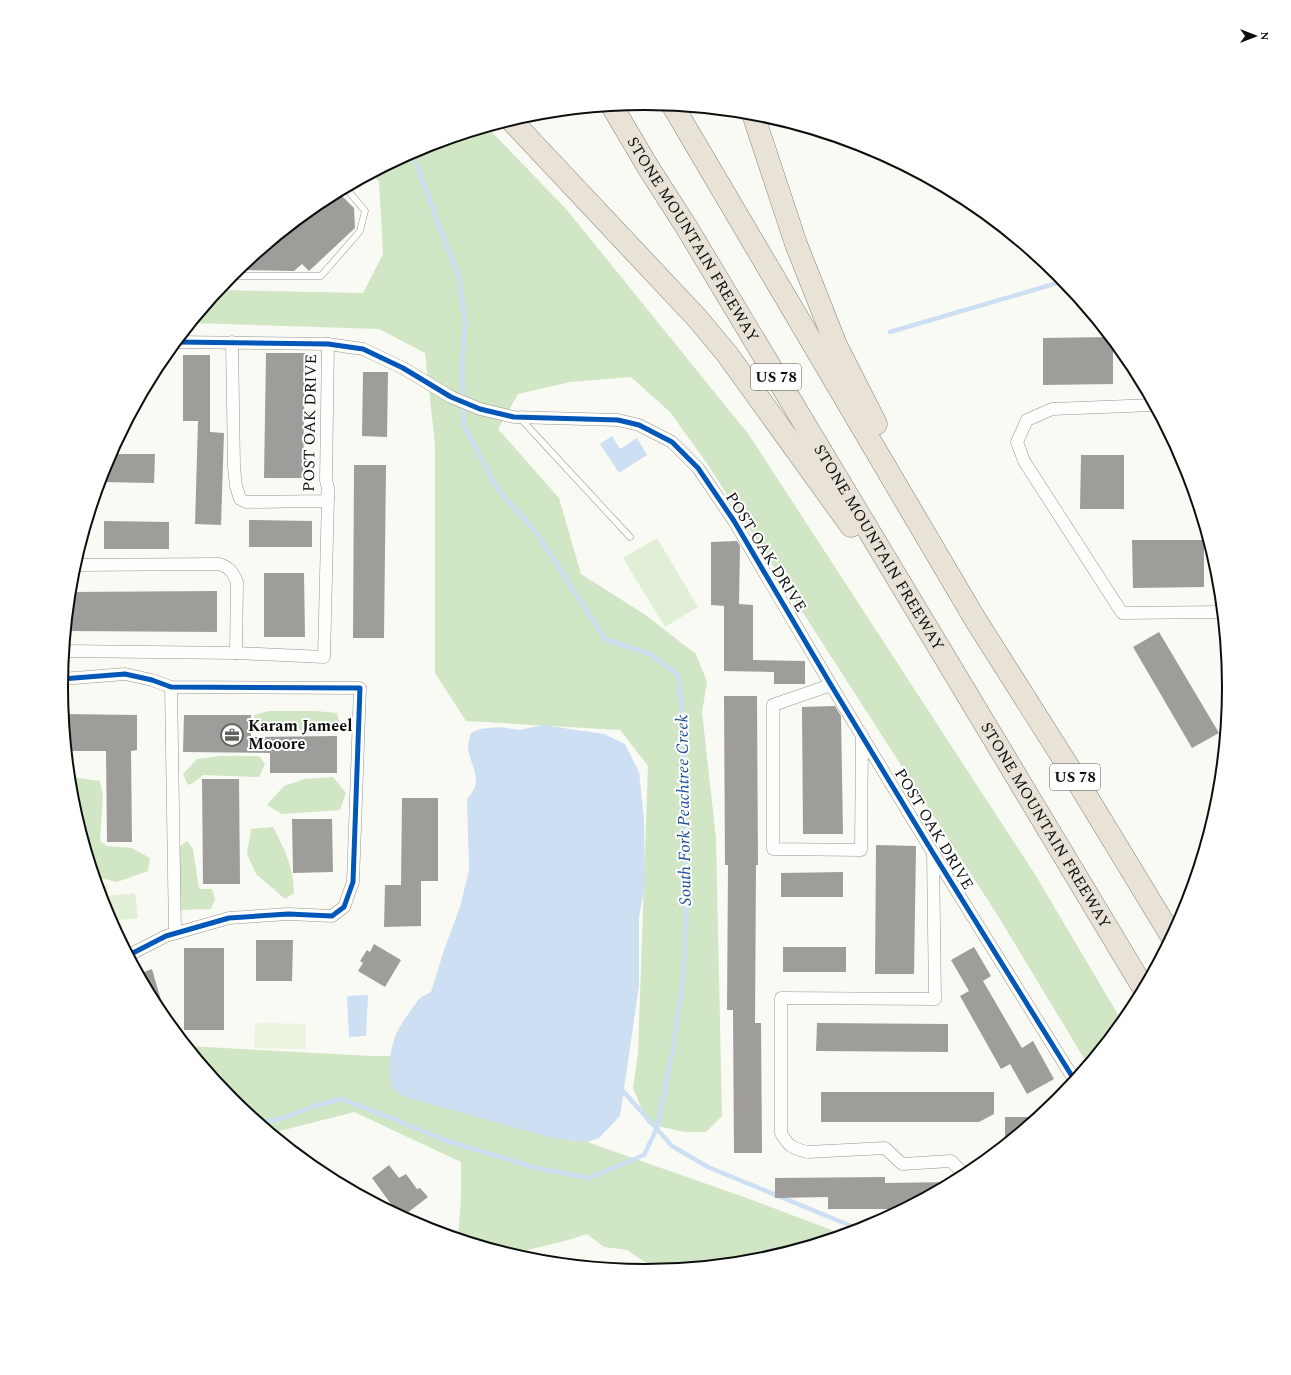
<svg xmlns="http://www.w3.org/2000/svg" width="1291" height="1375" font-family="Spectral,serif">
<rect width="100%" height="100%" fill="#fafaf4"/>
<g fill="#e0efd5">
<path d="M657 538 698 607 665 627 623 558Z"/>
<path d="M107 885 108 896 135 893 138 918 111 921 108 912 105 911 98 886Z"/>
</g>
<g fill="#d0e6c4">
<path d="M488 128 567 210 749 435 1036 876 1123 1023 1088 1065 998 916 708 465 670 412 631 377 570 382 518 394 498 429 559 498 581 574 644 614 696 654 707 682 702 712 716 838 722 1116 706 1132H685L648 1124 633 1088 638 1053 648 766 620 730 466 721 435 673V445L425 353 379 329 192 323 219 290 363 293 383 254 379 181 372 174 422 147Z"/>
<path d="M269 711H315L337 713 339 722 334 731 266 730 254 721V715Z"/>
<path d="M220 756H259L265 764 259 777 203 775 193 783 188 785 183 774 197 759Z"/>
<path d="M70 777 100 781 103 795 100 841 107 846 132 848 150 858 148 871 117 882 95 877 91 861 90 859 72 801Z"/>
<path d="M333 777 346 793 340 810 282 814 267 805 284 786 305 779Z"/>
<path d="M273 827C284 848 294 868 294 893L285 899 256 874 247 854 251 829Z"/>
<path d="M187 841 193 849 199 889H212L215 899 211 909 179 910V847Z"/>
<path d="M187 1046 371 1056H391L390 1079 404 1096 557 1139 587 1142 744 1197 845 1235 759 1261 659 1271 627 1250 604 1247 587 1234C565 1242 542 1246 520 1252L518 1257 458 1239 461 1198V1162L354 1112 272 1133 232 1101Z"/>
</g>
<path fill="#eaf3df" d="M255 1023 306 1024V1049L254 1048Z"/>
<g fill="#ccdff3">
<path d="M612 436 620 449 637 438 647 455 619 473 600 444Z"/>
<path d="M543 725 604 734 625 744 639 772 644 819 645 885 639 917V986L620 1116 599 1138 587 1142 557 1139 415 1100C408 1097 397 1095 393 1088 387 1076 390 1049 395 1037 398 1028 414 1005 420 998 423 996 428 994 431 992L444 950 460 907 469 870 467 799C486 778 469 767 468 746 468 742 470 737 471 733L480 729 500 727 519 730Z"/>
<path d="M368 995 366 1036 349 1037 347 996Z"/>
</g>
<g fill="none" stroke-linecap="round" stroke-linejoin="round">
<g stroke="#ccdff3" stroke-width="4.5">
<path d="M890 332 1064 281"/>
<path d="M623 1091 672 1146 708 1167 861 1230"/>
<path d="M259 1123 283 1118 315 1106 341 1099 394 1119 444 1140 533 1167 589 1178 644 1155 657 1128 673 1049 683 979 687 901 684 724 678 675 650 654 605 639 536 532 498 490 464 426 462 370 465 322 459 278 412 153"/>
</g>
</g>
<g fill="#9e9d99">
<path d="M338 192 354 208 355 228 309 271 302 264 294 271 237 270 321 201Z"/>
<path d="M1110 337 1113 340V384L1043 385V338Z"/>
<path d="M266 353H305L303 478H264Z"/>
<path d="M183 355H210V432L224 433 221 525 195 524 198 421H183Z"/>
<path d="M363 372H388L387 437 362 436Z"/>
<path d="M111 454H155L154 483 100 482 106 464Z"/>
<path d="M1081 455H1124V509H1080Z"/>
<path d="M354 465H386L384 638H353Z"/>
<path d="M249 520 312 521V547H249Z"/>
<path d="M104 521 169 522V549H104Z"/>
<path d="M1132 540H1204V587L1133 588Z"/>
<path d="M737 541 740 546 739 604 753 605V660L805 661V684H774V672L724 671V606L711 605V542Z"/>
<path d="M264 573H304L305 637H264Z"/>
<path d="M217 591V632L67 631 70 592Z"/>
<path d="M1159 632 1219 733 1192 748 1133 647Z"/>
<path d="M724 696H757L758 865H756L755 1023H761L762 1153H734L733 1010H727L728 865H725Z"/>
<path d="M835 706 841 716 843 834H803L802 707Z"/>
<path d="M64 714 137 715V750L131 751 132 842H107L106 751H67Z"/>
<path d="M184 715H251V737L337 736V773H270V753L183 752Z"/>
<path d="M202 779H239L240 884H203Z"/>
<path d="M402 798H438V881H421V926L384 927 385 885H401Z"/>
<path d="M292 819H332L333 872 293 873Z"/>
<path d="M876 845 916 846 914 974H875Z"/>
<path d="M843 872V897H781V873Z"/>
<path d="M256 940H293L292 981H256Z"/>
<path d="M374 944 401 960 385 987 358 971 363 963 360 961 367 950 370 952Z"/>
<rect x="783" y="947" width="63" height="25"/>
<path d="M974 947 991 976 983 981 1022 1048 1033 1041 1054 1079 1027 1094 1010 1064 1001 1069 960 996 969 991 951 960Z"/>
<rect x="184" y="948" width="40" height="82"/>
<path d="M152 969 163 1007 158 1009 139 974Z"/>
<path d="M817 1023 948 1024V1052L816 1051Z"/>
<path d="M821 1092H994V1114L979 1122H821Z"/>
<path d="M1005 1117H1038L1005 1145Z"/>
<path d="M389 1165 399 1178 406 1174 417 1189 420 1188 428 1197 402 1217 399 1215 372 1178Z"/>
<path d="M885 1177V1183L954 1182 896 1213H888V1209H828V1197L775 1198V1178Z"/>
</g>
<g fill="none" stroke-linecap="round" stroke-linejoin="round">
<g stroke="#949492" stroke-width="7">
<g id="service">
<path d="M231 276H321L360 231 365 211 346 188"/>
<path d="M520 418 630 537"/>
</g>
</g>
<g stroke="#949492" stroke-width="13">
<g id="minor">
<path d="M177 342 328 344 363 349 403 368 451 397 480 409 514 417 618 420 639 425 672 442 698 468 734 521 831 685 933 853 1075 1081"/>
<path d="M232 342 234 467 236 486 240 499 246 502 323 501 328 497V488L326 480 328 344"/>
<path d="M1154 405 1052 409 1027 420 1017 442 1024 461 1122 613 1223 612"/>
<path d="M75 565 219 564C229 567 233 572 237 582L236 653"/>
<path d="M65 651 236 653 324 657 328 497"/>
<path d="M62 679 125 674 152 680 171 687 360 688 353 882 344 907 332 916 288 914 229 918 166 936 129 955"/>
<path d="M831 685 773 705V849L861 850 862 735"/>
<path d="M171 687 175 933"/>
<path d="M933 853 935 999 781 998V1133C788 1146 793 1149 808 1152L885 1148 902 1164 951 1161 966 1176"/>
</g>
</g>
<g stroke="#82827f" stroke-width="23">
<g id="motorway">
<path id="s1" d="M612 106 648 167 687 228 1144 989"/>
<path d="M673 106 975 619 1073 774 1172 937"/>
<path d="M753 114 796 244 836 345 876 424"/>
<path d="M511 120 697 318 727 354 851 526"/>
</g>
</g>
<use href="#service" stroke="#fefefd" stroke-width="6"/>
<use href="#minor" stroke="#fefefd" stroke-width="12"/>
<use href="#motorway" stroke="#e8e2d7" stroke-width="22"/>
<g stroke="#fff" stroke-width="8">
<g id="cycleway">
<path d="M177 342 328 344 363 349 403 368 451 397 480 409 514 417 618 420 639 425 672 442 698 468 734 521 831 685 933 853 1075 1081"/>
<path d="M62 679 125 674 152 680 171 687 360 688 353 882 344 907 332 916 288 914 229 918 166 936 129 955"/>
</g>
</g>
<use href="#cycleway" stroke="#0057b8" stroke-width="5"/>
</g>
<defs>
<g id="office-ring" transform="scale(1.15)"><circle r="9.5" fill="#fff" stroke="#61615e" stroke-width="1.5"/><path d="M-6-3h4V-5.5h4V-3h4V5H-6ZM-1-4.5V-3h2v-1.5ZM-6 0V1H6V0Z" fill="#61615e"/></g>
</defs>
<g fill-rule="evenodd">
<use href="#office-ring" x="232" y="735"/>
</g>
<g text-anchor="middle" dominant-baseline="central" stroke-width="4" stroke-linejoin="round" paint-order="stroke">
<g fill="#fff" stroke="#565656" stroke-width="1">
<rect x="751" y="364" width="50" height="26" rx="3"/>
<rect x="1050" y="764" width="50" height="26" rx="3"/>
</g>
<g font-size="15" font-weight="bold" fill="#0e0e0e">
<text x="776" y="377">US 78</text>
<text x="1075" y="777">US 78</text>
</g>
<g font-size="16" fill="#0e0e0e" stroke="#fff">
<text stroke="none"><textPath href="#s1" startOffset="156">STONE MOUNTAIN FREEWAY</textPath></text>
<text transform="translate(310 423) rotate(-89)">POST OAK DRIVE</text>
<text stroke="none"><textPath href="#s1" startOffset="516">STONE MOUNTAIN FREEWAY</textPath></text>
<text transform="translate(766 552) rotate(58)">POST OAK DRIVE</text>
<text stroke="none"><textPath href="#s1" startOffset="840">STONE MOUNTAIN FREEWAY</textPath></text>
<text transform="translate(934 829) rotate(59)">POST OAK DRIVE</text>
</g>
<g font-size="16" font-weight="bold" fill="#0e0e0e" stroke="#fff" text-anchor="start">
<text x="248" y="726">Karam Jameel<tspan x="248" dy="18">Mooore</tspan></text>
</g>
<g font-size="17" font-style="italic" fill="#1f5098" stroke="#fff">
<text transform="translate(684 810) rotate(-91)">South Fork Peachtree Creek</text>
</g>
</g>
<path d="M0 0H1291V1375H0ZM68 687a577 577 0 1 1 1154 0a577 577 0 1 1-1154 0Z" fill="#fff" fill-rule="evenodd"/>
<path fill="none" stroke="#0e0e0e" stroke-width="2" d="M68 687a577 577 0 1 1 1154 0a577 577 0 1 1-1154 0Z"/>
<g transform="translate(1255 36) rotate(90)" stroke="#ffffff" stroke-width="3" paint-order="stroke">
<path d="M0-3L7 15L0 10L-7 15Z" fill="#0e0e0e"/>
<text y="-6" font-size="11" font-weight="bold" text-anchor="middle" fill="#0e0e0e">N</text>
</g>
</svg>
